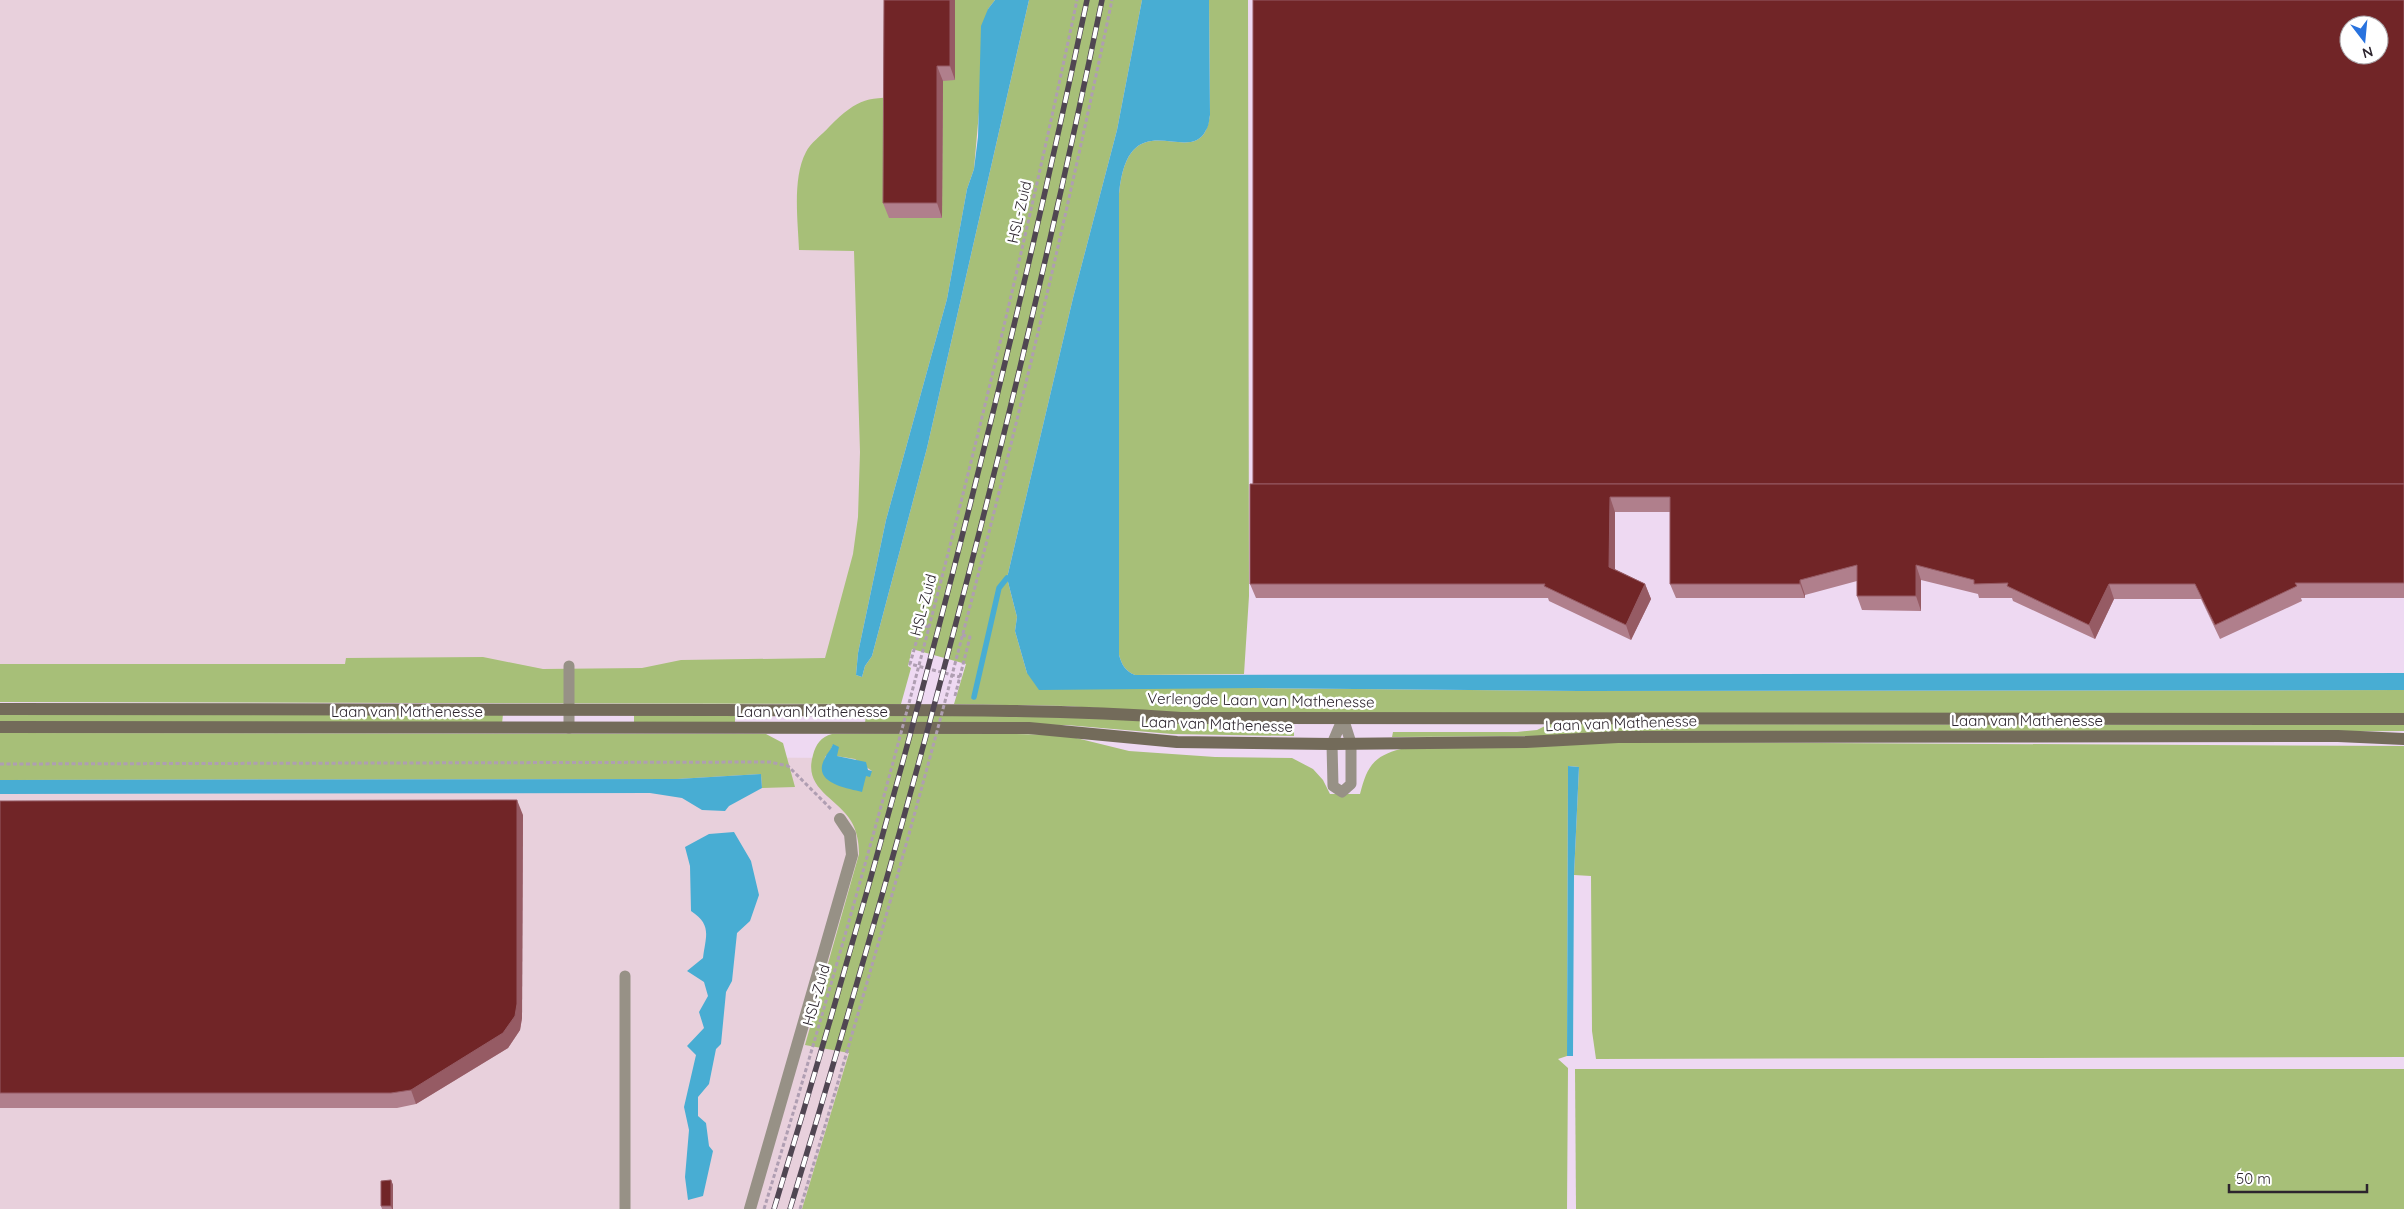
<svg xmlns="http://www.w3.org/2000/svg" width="2404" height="1209" font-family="Quicksand,sans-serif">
<rect width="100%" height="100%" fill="#eed9f2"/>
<g fill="#e8d0dc">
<path d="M0 0H994L834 679 0 685Z"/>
<path d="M269 754 989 759 853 1209H0V755Z"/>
</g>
<g fill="#a7bf78" fill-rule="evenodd">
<path d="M910 0H995L988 9 974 169 967 189 947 299 886 520 858 653 856 675 862 677 865 666 872 656 927 448 1029 0H1142L1117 130 1073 298 1007 578 1017 617 1015 631 1027 673 1256 688 1579 691 2404 690V714H1197L1065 706 954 704 966 664 912 649 908 666 911 668 901 704 0 702V664H345L346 658 483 657 543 669 642 668 681 660 825 658 853 554 858 517 860 452 854 251 799 250C798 222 792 178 806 152 810 143 822 135 829 127 860 96 867 98 910 97Z"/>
<path d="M1209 0H1248L1249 596 1244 674 1135 675C1125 671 1122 665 1119 655V194C1128 100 1189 167 1206 130 1208 126 1209 120 1210 115Z"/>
<path d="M0 714H503L502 724 0 723Z"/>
<path d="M954 714 1294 723V736L1172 734 1066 725 865 723 866 715Z"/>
<path d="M634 715H735V723L634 724Z"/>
<path d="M1549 724 2404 725V731L1392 737 1393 732H1517L1537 730Z"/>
<path d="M0 733 766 734 783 743 795 787 762 788 761 774 677 779 0 780Z"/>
<path d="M966 733 1064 735 1129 751 1215 757 1292 758 1313 769 1323 780 1330 794H1360C1367 767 1373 756 1401 749L1613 742 2404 746V1057L1596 1059 1592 1031 1591 876 1574 875 1579 767 1568 766 1567 1056 1558 1059 1568 1068 1567 1209H802L849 1053 805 1045 859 854C859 843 857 831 851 821 836 797 803 789 813 755 816 744 821 737 832 734ZM833 745 836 756 855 759 872 771 866 776 823 774 825 757 829 753Z"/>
<path d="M1575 1069H2404V1209H1576Z"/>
</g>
<g fill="#48add3">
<path d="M995 0H1029L927 448 872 656 865 666 862 677 856 675 858 653 886 520 947 299 967 189 974 169 978 137 981 26 988 9Z"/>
<path d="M1142 0H1209L1210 115C1209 120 1209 126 1206 130 1189 167 1128 100 1119 194V655C1122 665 1125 671 1135 675L2404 673V690L1579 691 1256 688 1039 690 1027 673 1015 631 1017 617 1007 578 1073 298 1117 130Z"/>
<path d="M833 744 839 747 837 756 866 762 868 770 872 771 870 777 866 776 862 792C846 788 811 783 825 758 827 753 831 750 833 744Z"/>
<path d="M1568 766 1579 767 1574 875 1573 1056H1567Z"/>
<path d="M761 774 762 788 729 806 725 811 702 810 682 798 650 793 0 794V780L677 779Z"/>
<path d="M734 832 751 861 759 895 750 921 737 933 732 981 726 992 721 1044 716 1049 709 1084 698 1097V1116L706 1123 709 1146 713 1151 703 1196 688 1200 685 1177 689 1130 684 1107 696 1055 687 1046 704 1028 699 1012 708 996 704 982 687 971 703 958C706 935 712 925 691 911L690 866 685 847 709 834Z"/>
</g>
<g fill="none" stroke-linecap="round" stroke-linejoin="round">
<path stroke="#48add3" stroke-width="5.5" d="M974 697 999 588 1007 578"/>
<g stroke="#af9eb2" stroke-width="3" stroke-dasharray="4 2.5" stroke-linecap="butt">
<path d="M929 627 921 625 910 664 960 677"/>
<path d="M955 696 970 637 962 635"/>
<path d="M0 764 770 762 788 766 831 809"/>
</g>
<g stroke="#979186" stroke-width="11">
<path d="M569 666V728"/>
<path d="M1343 718 1351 743V784L1342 792 1333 786 1332 744Z"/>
<path d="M625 976V1209"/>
</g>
<path stroke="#979186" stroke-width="12" d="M750 1209 852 855 850 834 840 819"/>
<g stroke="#736b5a" stroke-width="12">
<path d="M0 709C241 710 483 709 724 710 877 711 1029 707 1181 718L2404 719"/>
<path d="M0 727 1029 728 1177 742 1332 744 1526 742 1618 737 2338 736 2404 739"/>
</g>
<g stroke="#504652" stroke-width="5.5">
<g id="rail">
<path d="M774 1209C895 811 1001 408 1087 0"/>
<path d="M790 1209C911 811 1018 408 1102 0"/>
</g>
</g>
<use href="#rail" stroke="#fff" stroke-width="4" stroke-dasharray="11" stroke-linecap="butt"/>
<g stroke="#af9eb2" stroke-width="3" stroke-dasharray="4 2.5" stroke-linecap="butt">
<path d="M764 1209C886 811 991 407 1077 0"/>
<path d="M800 1209C921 811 1027 408 1112 0"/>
</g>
</g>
<g fill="#b07f8c">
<path d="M955 0V80L943 81 942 218H889L883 203Z"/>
<path d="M2404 0V598H2301L2302 601 2220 639 2201 599H2114L2095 639 2013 601 2012 598H1979L1978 594 1921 580V611L1862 610 1857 596V581L1805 595V598H1676L1670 584V512H1615V569L1645 584 1651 599 1631 640 1549 601 1548 598H1256L1250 584 1253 484Z"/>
<path d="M0 801 523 815 522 1018 520 1030 508 1048 416 1104 397 1108H0Z"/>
<path d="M391 1180 393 1185V1209H382L381 1206Z"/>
</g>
<g fill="#965b64">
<path d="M950 0H955V80L950 66Z"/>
<path d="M937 66 943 81 942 218 937 203Z"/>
<path d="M1610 497 1615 512V581L1609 567Z"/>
<path d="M1916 565 1921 580V611L1916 596Z"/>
<path d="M1800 580 1805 595V598L1800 584Z"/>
<path d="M1645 584 1651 599 1631 640 1626 625Z"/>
<path d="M2109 584 2114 599 2095 639 2089 625Z"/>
<path d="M517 800 523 815 522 1018 520 1030 508 1048 416 1104 411 1090Z"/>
<path d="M391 1180 393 1185V1209H392L391 1206Z"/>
</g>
<g fill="#712527" stroke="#965b64" fill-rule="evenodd">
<path d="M884 0H950V66H937V203H883Z"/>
<path d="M1253 0H2404V484H1253ZM2349 25H2379V55H2349Z"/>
<path d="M1250 484H2404V583H2295L2297 586 2215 625 2195 584H2109L2089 625 2007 586 2008 583 1974 584V580L1916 565V596H1857V565L1800 580V584H1670V497H1610L1609 567 1645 584 1626 625 1544 586 1545 584H1250Z"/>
<path d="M517 800V1004L515 1016 503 1033 411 1090 391 1093H0V801Z"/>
<path d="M391 1180V1206H381V1181Z"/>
</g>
<g text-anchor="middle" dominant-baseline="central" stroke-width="5" stroke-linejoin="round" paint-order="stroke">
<g font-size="15" fill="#2c242d" stroke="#fff">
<text transform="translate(1019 212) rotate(-77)">HSL-Zuid</text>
<text transform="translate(923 605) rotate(-75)">HSL-Zuid</text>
<text transform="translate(1261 700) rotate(1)">Verlengde Laan van Mathenesse</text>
<text x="407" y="711">Laan van Mathenesse</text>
<text x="812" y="711">Laan van Mathenesse</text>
<text x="2027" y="720">Laan van Mathenesse</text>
<text transform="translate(1621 723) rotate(-2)">Laan van Mathenesse</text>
<text transform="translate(1217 724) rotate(2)">Laan van Mathenesse</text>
<text transform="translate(816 995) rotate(-74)">HSL-Zuid</text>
</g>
</g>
<g transform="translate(2364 40) rotate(164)"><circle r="24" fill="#ffffff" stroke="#aba7ab"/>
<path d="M0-4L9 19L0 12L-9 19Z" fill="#2872de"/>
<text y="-8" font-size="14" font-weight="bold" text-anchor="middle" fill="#2c242d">N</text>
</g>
<path d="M2229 1184v8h138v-8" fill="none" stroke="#2c242d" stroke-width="2.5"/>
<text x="2236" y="1184" font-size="15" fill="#2c242d" stroke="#ffffff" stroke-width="4" paint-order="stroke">50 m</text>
</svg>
